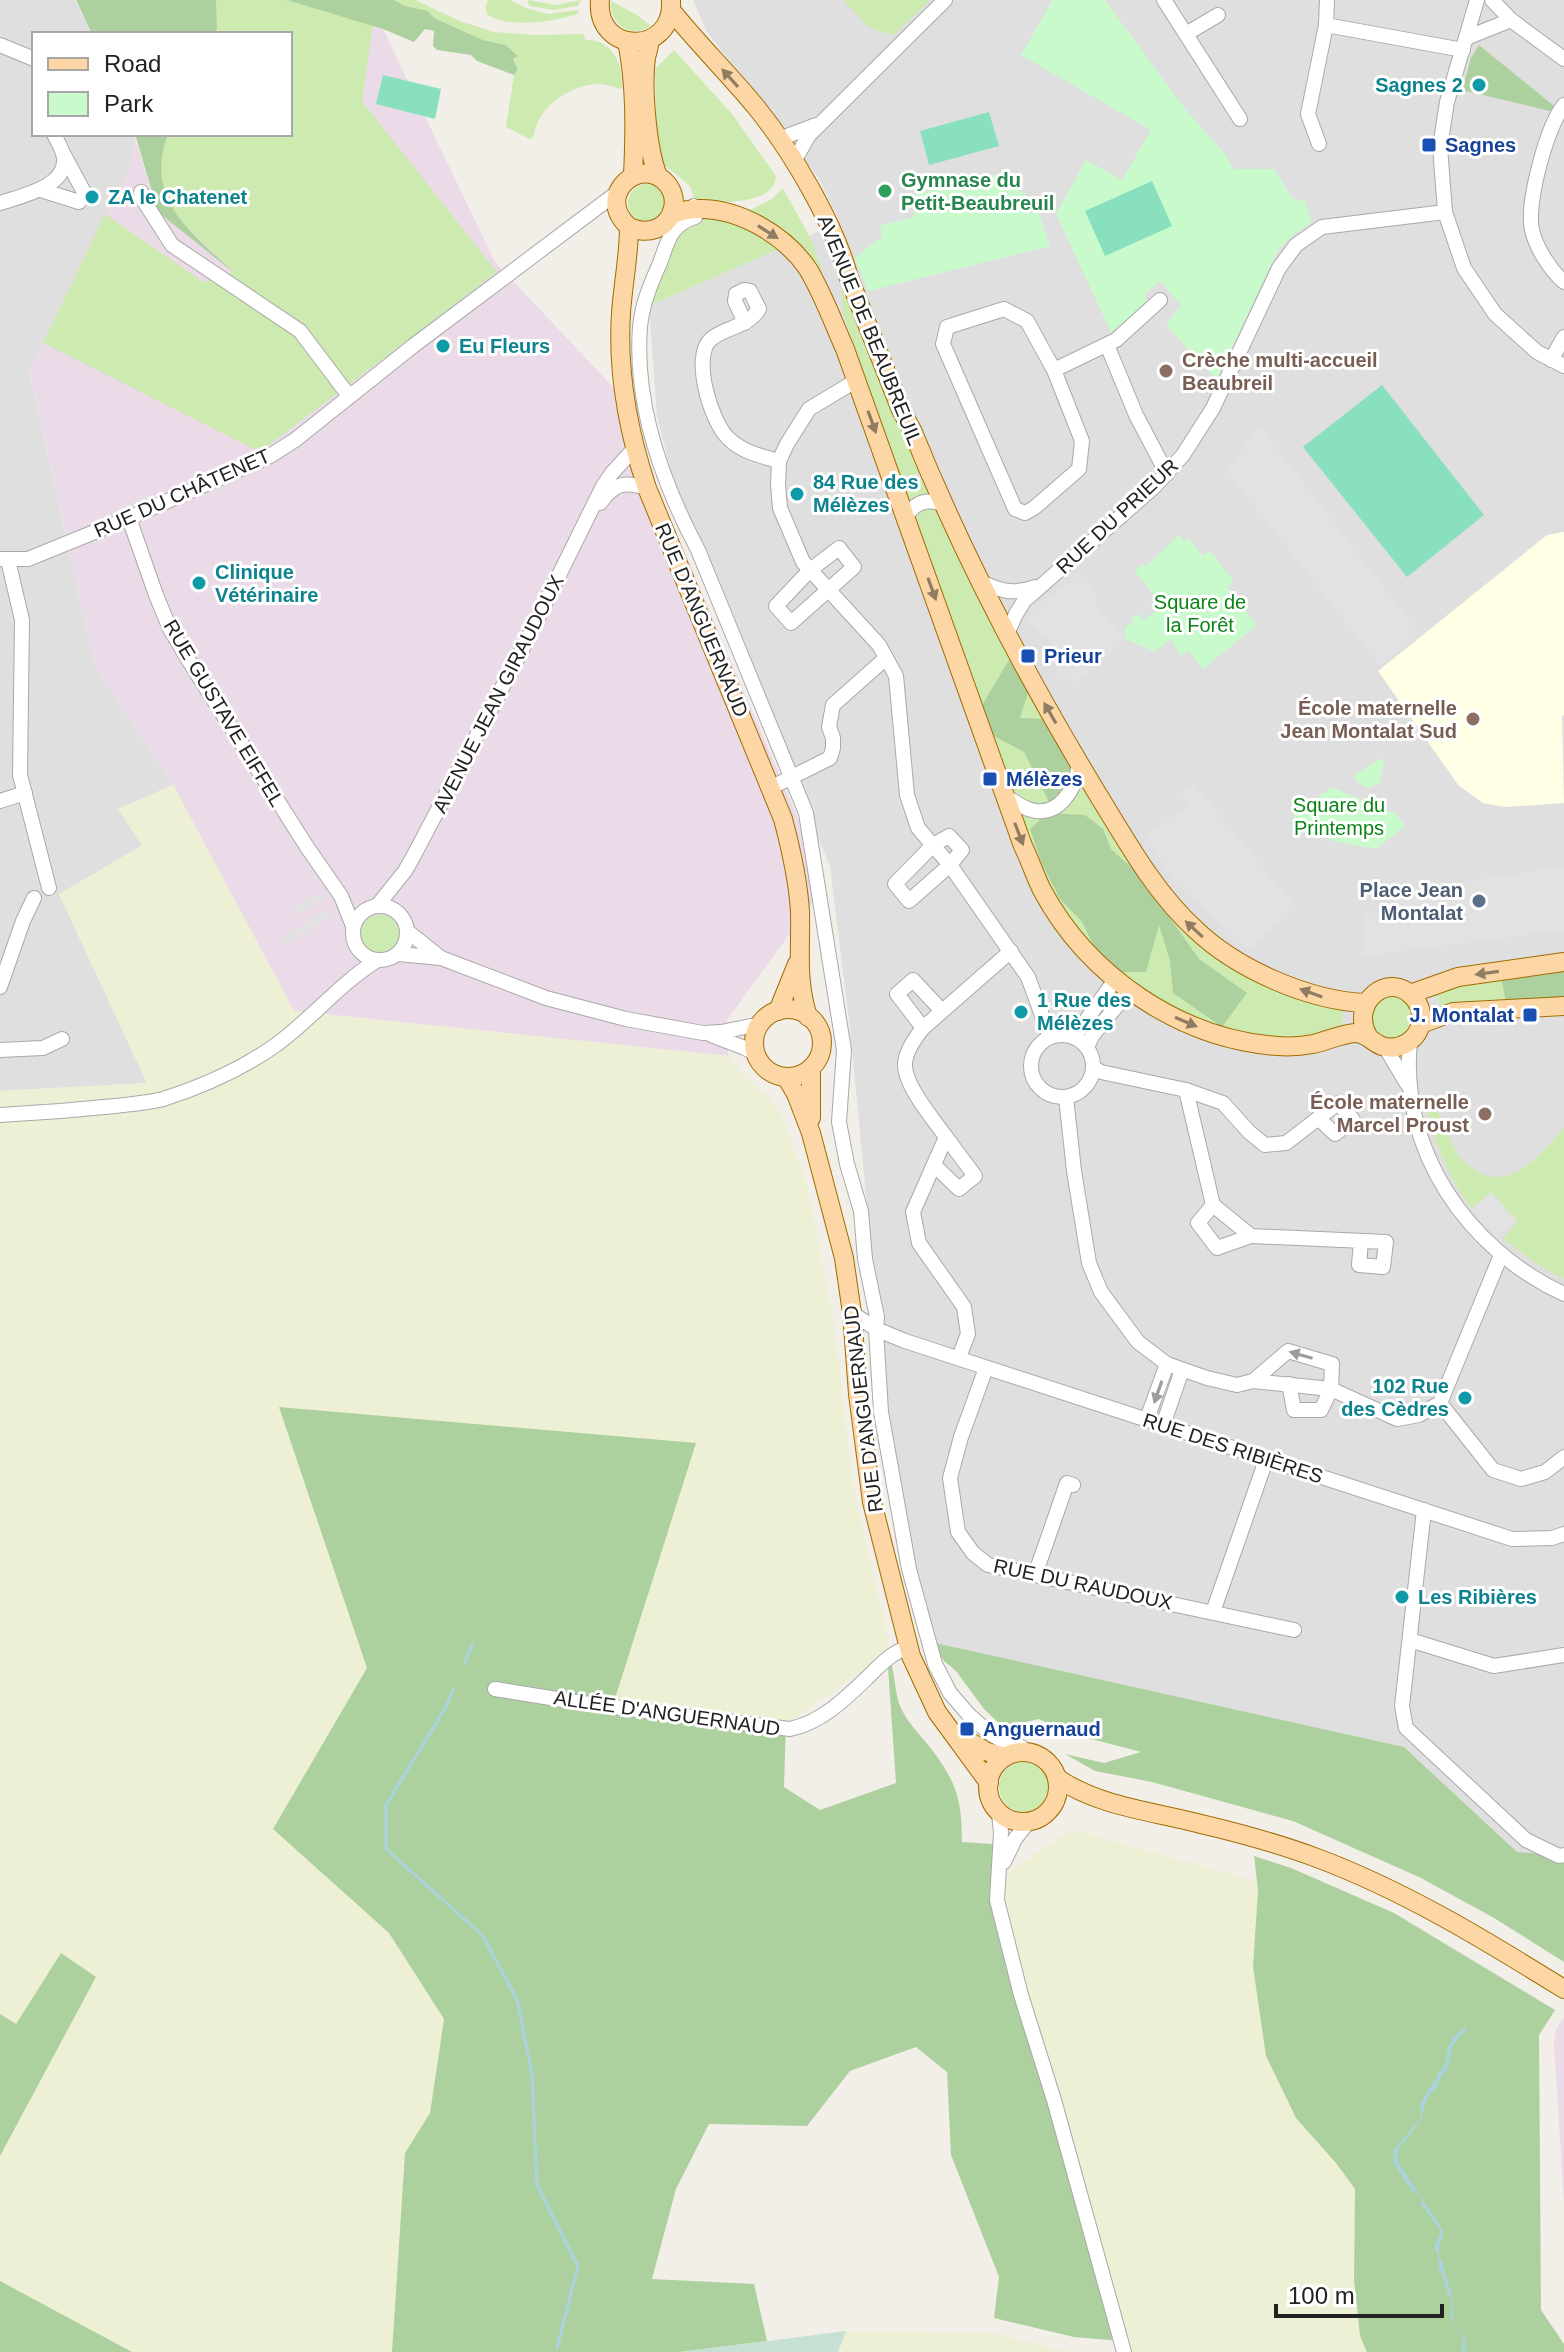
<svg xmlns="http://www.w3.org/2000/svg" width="1564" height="2352" font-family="Arial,sans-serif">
<rect width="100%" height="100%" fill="#f2efe9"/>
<g fill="#e0dfdf">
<path d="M0 0H75L92 34H34V134H134L133 157 123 185 110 204 29 371 95 667 173 785 119 809 143 845 59 894 147 1083 0 1091Z"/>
<path d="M693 0H1564V1855L1517 1852 1404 1747 931 1642 904 1543 876 1299 850 1029 830 866 681 511 657 416 649 306 840 222 818 177 707 32Z"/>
</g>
<g fill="#ebdbe8">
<path d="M216 0H287L383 29 495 262 615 389 826 884 727 1020 728 1056 294 1011 173 785 95 667 29 370 110 204 123 185 133 157 134 134 158 212 168 134H290V34H214L217 29Z"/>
<path d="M1564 2018V2203L1554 2044 1556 2029Z"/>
</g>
<path fill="#ffffe5" d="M1564 532V715L1562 716 1564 803 1505 807 1483 803 1459 786 1378 671 1547 535Z"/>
<g fill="#eef0d5">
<path d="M173 785 294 1011 728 1056 748 1080 767 1096 782 1115 808 1190 835 1329 853 1485 889 1644 887 1653 786 1724 612 1709 280 1407 367 1668 273 1829 389 1933 444 2019 430 2113 405 2153 392 2352H132L0 2281V2156L96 1977 16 2025 0 2014V1091L147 1083 59 894 142 846 118 809Z"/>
<path d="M1071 1829 1258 1882V1890L1336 2163 1355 2189 1354 2280 1360 2336 1367 2352H1126L997 1900 1010 1872Z"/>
<path d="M846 2331 994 2333 1068 2352H838Z"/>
</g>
<g fill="#cdebb0">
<path d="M216 0H289L373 24 362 101 497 272 260 452 43 343 105 214 203 282 233 272C192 227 143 205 168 134H290V34H214L217 29Z"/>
<path d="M394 0H415L460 21 494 32 535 35 584 34 585 40C614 39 623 65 622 89 614 87 605 84 597 84 570 85 536 108 534 137L529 139 506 127 514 75 518 69 513 58 518 56 506 45 483 40 434 18 427 11 405 6Z"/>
<path d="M488 0H510L526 8 548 14 578 10 579 13C559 22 504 29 487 14L485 7Z"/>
<path d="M528 0 556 5 581 0 578 6 554 10 529 6Z"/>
<path d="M843 0H930L894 35 870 28Z"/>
<path d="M611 1 637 15 651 26C630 39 609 25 611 1Z"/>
<path d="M674 50 732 114 776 176C775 206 720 201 698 204L695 202 690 186 662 163 656 129 655 69Z"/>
<circle cx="647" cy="203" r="19"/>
<path d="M783 188 813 243 836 317 818 277 746 212 772 199Z"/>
<path d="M704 216C734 220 755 231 779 249L649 306 677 231Z"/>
<path d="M842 278 924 471 900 481 850 339 842 306Z"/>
<path d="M925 478 933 495H921L908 503 902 487Z"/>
<path d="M933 505 940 511 975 586 1074 772 1050 804C1029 805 1020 798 1007 782L914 524 915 514 919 507Z"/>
<path d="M1085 787C1118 840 1151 909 1201 947 1242 977 1295 991 1343 1008L1342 1029 1306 1039 1280 1040 1229 1032 1174 1010 1123 977 1075 929 1039 868 1017 807 1066 806Z"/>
<circle cx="380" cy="934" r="19"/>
<path d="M1564 969V997L1441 1007 1435 990 1442 987Z"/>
<circle cx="1392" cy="1017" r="21"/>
<path d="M1422 1095H1432C1440 1113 1449 1142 1460 1157 1463 1162 1470 1166 1474 1169 1508 1195 1544 1152 1564 1127V1279L1546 1270 1503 1239 1517 1222 1491 1192 1472 1209C1445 1173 1434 1138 1422 1095Z"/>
<circle cx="1024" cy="1787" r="25"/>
</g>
<g fill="#add19e">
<path d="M76 0H216L217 29 214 34H92Z"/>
<path d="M287 0H394L405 6 428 11 434 18 483 40 506 45 518 56 513 59 518 69 514 75 477 61 471 55 437 50 433 46 434 31 425 29 414 42 383 29Z"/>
<path d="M1479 45 1554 106 1550 111 1462 90 1471 58Z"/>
<path d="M135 134H168C144 201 190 230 233 272L158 212Z"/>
<path d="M1012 655 1029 689 1020 718 1045 719 1074 772 1066 792 1050 804 1024 752 990 734 981 707Z"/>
<path d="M1047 813 1085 815 1103 829 1111 849 1139 874 1199 959 1247 993 1222 1027 1173 993 1170 961 1159 925 1146 972H1117L1098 957 1083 923 1060 899 1042 864 1030 829Z"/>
<path d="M1564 969V997L1506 1002 1501 977Z"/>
<path d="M279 1407 696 1443 612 1708 786 1724 784 1787 820 1810 896 1783 887 1653C897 1672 893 1694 903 1712 910 1725 920 1735 929 1746 956 1781 962 1798 962 1842L994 1844 997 1900 1121 2341 1074 2337 994 2318 999 2277 951 2155 947 2072 916 2047 850 2071 807 2126 709 2124 676 2189 652 2279 754 2284 767 2341 680 2352H392L405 2153 430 2113 444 2019 389 1933 273 1829 367 1668Z"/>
<path d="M931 1642 1404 1747 1517 1852 1564 1855V1962L1494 1918 1421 1878 1293 1821 1152 1782 1095 1771 1065 1754 1104 1763 1141 1752 1065 1732 1039 1719 1003 1727 984 1709 956 1671 944 1661Z"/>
<path d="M1254 1856 1291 1868 1394 1913 1555 2010 1539 2035 1541 2310 1564 2344V2352H1367L1360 2336 1354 2280 1355 2189 1336 2163 1296 2118 1266 2056 1253 1967 1258 1890Z"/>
<path d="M61 1953 96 1977 0 2156V2014L16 2024Z"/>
<path d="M0 2281 132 2352H0Z"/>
</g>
<path fill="#c6e0d4" d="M846 2331 838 2352H680Z"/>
<g fill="#c8facc">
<path d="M1050 0H1105L1185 109 1225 154 1233 169H1274L1293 199 1305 201 1312 222 1291 237 1278 250 1217 380 1166 325 1181 305 1160 281 1145 294 1147 304 1111 332 1056 214 1086 160 1122 180 1151 130 1021 55 1052 1Z"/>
<path d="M991 174 1034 200 1050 246 868 291 855 258 882 236 880 226 915 217 910 196Z"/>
<path d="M1179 535 1184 541 1188 538 1203 556 1210 551 1234 581 1227 587 1257 625 1203 669 1188 651 1180 656 1171 639 1155 652 1125 639V627L1133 622 1131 619 1139 614 1144 620 1163 606 1134 570 1142 564 1145 567Z"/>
<path d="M1381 758 1384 761 1380 783 1369 788C1362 785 1355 783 1355 775Z"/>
<path d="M1332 787 1396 814 1405 826 1376 849 1333 841 1293 821 1294 814Z"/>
</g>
<g fill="#88e0be">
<path d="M383 75 441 89 435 119 376 104Z"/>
<path d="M989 112 999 146 929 165 920 131Z"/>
<path d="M1152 181 1172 226 1105 256 1085 211Z"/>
<path d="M1382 385 1484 515 1407 577 1303 447Z"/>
</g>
<g fill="#e2e2e2">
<path d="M1259 425 1419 633 1380 666 1227 471Z"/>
<path d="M1081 572 1097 595 1096 605 1125 639 1075 683 1057 671 1052 658 1053 645 1029 623 1033 610Z"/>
<path d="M1193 783 1297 908 1249 949 1174 881 1146 837 1188 804 1180 793Z"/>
<path d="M1564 866V930L1363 956V912L1375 914 1412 890Z"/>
<path d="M321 892 325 899 297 916 292 908Z"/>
<path d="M331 908 335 915 285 944 282 937Z"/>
<path d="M1491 1192 1516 1220 1497 1237 1472 1209Z"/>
</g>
<path fill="#aad3df" d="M1455 2039 1449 2047 1447 2070 1441 2071 1437 2088C1422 2097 1427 2108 1420 2121 1413 2133 1403 2142 1395 2152L1397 2160 1442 2229 1443 2236C1431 2252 1449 2285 1453 2303 1454 2308 1453 2312 1453 2316 1456 2332 1469 2333 1464 2352L1462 2336 1451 2317 1452 2305 1444 2274 1439 2270 1438 2254 1434 2246C1436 2243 1440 2237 1440 2234 1442 2214 1395 2177 1393 2151L1420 2119 1424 2098 1436 2086 1439 2070 1445 2069 1448 2046Z"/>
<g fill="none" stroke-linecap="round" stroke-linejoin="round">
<g stroke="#aad3df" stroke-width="3">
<path d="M464 1665 472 1644"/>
<path d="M453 1690 446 1707 386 1805V1849L482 1935 517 1999 532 2074 537 2185 578 2266 557 2348"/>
<path d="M1421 2108C1425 2093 1438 2083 1445 2068 1450 2057 1447 2048 1457 2038L1453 2039 1465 2029"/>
<path d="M1397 2148 1395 2162 1413 2190"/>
<path d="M1422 2203 1439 2226"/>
<path d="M1440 2261 1450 2295"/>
<path d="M1463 2352 1464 2340"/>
</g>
<g stroke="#a9a9a9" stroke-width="16">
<g id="minor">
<path d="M1164 0 1240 119"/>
<path d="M1327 0 1326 25 1463 50"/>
<path d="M1477 0 1447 102 1440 147 1445 212 1464 268 1495 314 1537 352 1564 366"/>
<path d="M1492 0 1511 20 1564 59"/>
<path d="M1186 34 1218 15"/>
<path d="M1466 38 1511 20"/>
<path d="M0 45 34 59"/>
<path d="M1564 105C1547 126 1526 203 1532 230 1536 248 1551 271 1564 282"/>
<path d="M779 139 816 125"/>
<path d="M1319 144 1308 114 1326 25"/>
<path d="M793 163 809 135 945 0"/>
<path d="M41 190 79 202 85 194 64 155"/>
<path d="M141 192 142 198 172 245 300 331 349 396"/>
<path d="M0 203C21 196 67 187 64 158 63 150 57 141 54 134"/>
<path d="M694 206 695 217C670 225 668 241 660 263 651 283 642 304 640 327 634 405 662 482 698 550L806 813 844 1050 839 1122 847 1164 861 1211 865 1259 877 1317 876 1329 881 1412 909 1569 935 1664 950 1693 969 1715 992 1735 1001 1740 1015 1743 1028 1752"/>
<path d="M745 323 735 301 736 294 744 290 750 291 759 309C747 328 727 326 711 339 691 356 711 422 728 438 742 452 760 456 779 461"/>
<path d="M1107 345 1136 415 1167 474"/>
<path d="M1551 360 1564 337"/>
<path d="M1054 370 1027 321 1004 309 947 327 943 344 1015 509 1025 513 1034 508 1079 469 1082 441 1054 370 1116 340 1160 300"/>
<path d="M857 380 809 409 787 444 779 461 778 484 780 508 803 562 879 645 896 676 907 795 918 828 950 865 1028 977 1050 1037"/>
<path d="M600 503C615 483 624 481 647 488"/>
<path d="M906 516C917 501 926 499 943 504"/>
<path d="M129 518 156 595 170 629 189 661 307 847 341 896 353 926"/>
<path d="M839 548 854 567 791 623 776 606 810 570Z"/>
<path d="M0 559H28L129 518 270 456 295 440 413 346 618 192"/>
<path d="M8 560 22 620 20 775 49 888"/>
<path d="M979 581C1000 591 1012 595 1035 587"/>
<path d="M1007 634 1016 614 1024 601 1154 487 1183 455 1213 408 1279 268 1296 245 1322 227 1445 212"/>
<path d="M772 787 830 758 833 748V738L829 727 833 705 886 658"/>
<path d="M1005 796C1012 800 1020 806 1028 809 1058 820 1076 789 1079 764"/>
<path d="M0 801 25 793"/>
<path d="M949 836 962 850 950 865 909 901 895 884 933 845Z"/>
<circle cx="380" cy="933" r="27"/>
<path d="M377 906 405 871 413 857 523 648 603 486 612 473 634 449"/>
<path d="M407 931 441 958"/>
<path d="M398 954 441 958 546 998 626 1019 703 1033 721 1032 760 1024"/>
<path d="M0 987 23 921 34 898"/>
<path d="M923 1028 897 994 913 980 942 1011"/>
<circle cx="1062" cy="1066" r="31"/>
<path d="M711 1035 745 1048 756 1054"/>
<path d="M1074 1037 1115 980"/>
<path d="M1410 1041C1399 1150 1467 1249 1564 1294"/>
<path d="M1087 1047 1092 1036 1129 991"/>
<path d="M1385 1047 1407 1084"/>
<path d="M0 1050 43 1048 62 1039"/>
<path d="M1094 1068 1101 1072 1186 1090 1223 1103 1249 1132 1265 1145 1286 1143 1338 1103 1353 1120 1335 1134 1318 1118"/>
<path d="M1186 1090 1213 1205 1251 1236 1386 1242 1383 1267 1359 1265 1361 1241"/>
<path d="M1066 1097 1074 1171 1089 1263 1101 1292 1138 1342 1167 1364 1207 1378 1237 1385 1253 1381 1331 1389 1397 1419 1419 1415 1440 1403 1501 1255"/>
<path d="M0 1115C39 1113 77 1110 115 1106 131 1104 148 1103 163 1099 201 1087 241 1069 273 1047 310 1021 338 985 376 961"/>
<path d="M934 1165 959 1189 975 1176 946 1137"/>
<path d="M1213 1205 1198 1223 1217 1248 1251 1236"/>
<path d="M852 1313 876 1329 905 1341 1512 1539 1552 1538 1564 1534"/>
<path d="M959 1357 968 1334 964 1307 919 1243 913 1212 946 1137C934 1120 903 1084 905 1063 906 1051 915 1038 923 1028L1011 951"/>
<path d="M986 1368 961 1437 950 1478 958 1532 973 1553 988 1565 1294 1630"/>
<path d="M1253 1381 1288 1351 1332 1364 1331 1389 1321 1410H1294L1289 1384"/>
<path d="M1440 1403 1493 1470 1521 1479 1545 1472 1564 1457"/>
<path d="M1147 1419 1167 1364"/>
<path d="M1163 1425 1182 1370"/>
<path d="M1424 1510 1402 1706 1406 1728 1526 1840 1559 1856 1564 1855"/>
<path d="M1035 1575 1067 1483 1073 1485"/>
<path d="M1213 1612 1266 1460"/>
<path d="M1410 1640 1494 1666 1564 1655"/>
<path d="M495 1689 582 1703 790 1729C822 1722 845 1699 868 1677 880 1665 892 1652 909 1647"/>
<path d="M999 1812 1001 1833 997 1900 1021 1995 1054 2100 1124 2352"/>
<path d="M1004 1862 1015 1839 1029 1821"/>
</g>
</g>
<g stroke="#a06b00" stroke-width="20">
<g id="major">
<path d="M600 0C595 55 674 56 671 1"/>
<path d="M671 10C698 44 729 74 756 107 791 150 835 224 849 278L901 410 912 430C963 556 1026 676 1097 793 1126 840 1154 892 1196 930 1237 969 1309 1001 1366 1003"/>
<path d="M649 40C650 47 647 51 646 58 642 87 647 149 658 176"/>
<path d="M627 41C636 86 635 131 633 176"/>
<path d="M672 214C680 212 688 209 696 209 738 207 785 235 808 269 823 294 833 322 845 349L1023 846C1030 860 1035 876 1042 890 1088 976 1180 1039 1277 1046 1289 1047 1302 1046 1313 1044 1327 1041 1341 1034 1355 1033 1367 1033 1371 1042 1382 1046 1400 1052 1420 1039 1421 1020 1422 1011 1419 1004 1414 998 1389 969 1349 1003 1368 1036"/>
<path d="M629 227C647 235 668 230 673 208 675 200 673 192 668 185 642 153 593 195 629 227 629 256 623 284 621 313 617 374 628 431 647 488L783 819C791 849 798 880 800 911 801 950 796 979 808 1017"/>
<path d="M1410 994 1458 977 1564 962"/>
<circle cx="788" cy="1043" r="34"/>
<path d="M778 1011 797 964"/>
<path d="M1421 1024 1453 1012 1564 1006"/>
<path d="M811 1068V1118"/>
<path d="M786 1077 796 1094 811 1133 844 1258 852 1313 858 1394 872 1502 911 1656 937 1712 989 1783"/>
<path d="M961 1736 985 1751 1005 1757"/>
<circle cx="1023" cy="1787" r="35"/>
<path d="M1057 1778C1100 1807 1152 1811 1201 1824 1239 1833 1280 1844 1317 1858 1405 1891 1485 1940 1564 1989"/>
</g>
</g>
<use href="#minor" stroke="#fff" stroke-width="14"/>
<use href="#major" stroke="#fcd6a4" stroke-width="18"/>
</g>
<defs><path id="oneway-solid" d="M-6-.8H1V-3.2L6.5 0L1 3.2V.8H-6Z" transform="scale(2)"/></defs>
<g fill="#8f7c63">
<use href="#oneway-solid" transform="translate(730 78) rotate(-132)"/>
<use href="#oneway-solid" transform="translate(768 232) rotate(32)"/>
<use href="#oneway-solid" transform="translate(872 422) rotate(70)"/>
<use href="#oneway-solid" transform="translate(932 589) rotate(70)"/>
<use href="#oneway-solid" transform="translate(1050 713) rotate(-120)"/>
<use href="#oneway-solid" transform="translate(1019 834) rotate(69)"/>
<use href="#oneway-solid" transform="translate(1194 929) rotate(-137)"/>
<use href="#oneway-solid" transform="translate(1487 973) rotate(172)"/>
<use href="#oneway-solid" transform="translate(1311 993) rotate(-160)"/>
<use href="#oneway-solid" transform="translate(1186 1022) rotate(23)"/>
</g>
<g fill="#9c9c9c">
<use href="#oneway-solid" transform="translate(1301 1355) rotate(-164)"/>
<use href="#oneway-solid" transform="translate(1158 1392) rotate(109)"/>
</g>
<g fill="#0f9aa8" stroke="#fff" stroke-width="3">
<circle cx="1479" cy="85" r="8"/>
<circle cx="92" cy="197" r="8"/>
<circle cx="443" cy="346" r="8"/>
<circle cx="797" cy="494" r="8"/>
<circle cx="199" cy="583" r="8"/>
<circle cx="1021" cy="1012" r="8"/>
<circle cx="1465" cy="1398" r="8"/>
<circle cx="1402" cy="1597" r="8"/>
</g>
<g fill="#1a4fb4" stroke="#fff" stroke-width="3">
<rect x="1421" y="137" width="16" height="16" rx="4"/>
<rect x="1020" y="648" width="16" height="16" rx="4"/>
<rect x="982" y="771" width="16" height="16" rx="4"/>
<rect x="1522" y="1007" width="16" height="16" rx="4"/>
<rect x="959" y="1721" width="16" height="16" rx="4"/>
</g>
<circle fill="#2e9e5b" stroke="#fff" stroke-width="3" cx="885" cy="191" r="8"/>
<g fill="#8d6e63" stroke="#fff" stroke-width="3">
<circle cx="1166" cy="371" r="8"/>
<circle cx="1473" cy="719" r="8"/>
<circle cx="1485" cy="1114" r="8"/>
</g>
<circle fill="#5c6f8a" stroke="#fff" stroke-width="3" cx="1479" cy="901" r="8"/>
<g text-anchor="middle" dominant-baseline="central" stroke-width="6" stroke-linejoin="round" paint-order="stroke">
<g font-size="20" font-weight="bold" fill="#0d838f" stroke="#fff" text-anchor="start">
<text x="1463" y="85" text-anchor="end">Sagnes 2</text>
<text x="108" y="197">ZA le Chatenet</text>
<text x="459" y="346">Eu Fleurs</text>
<text x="813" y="482">84 Rue des<tspan x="813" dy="23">Mélèzes</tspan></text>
<text x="215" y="572">Clinique<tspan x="215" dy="23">Vétérinaire</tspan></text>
<text x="1037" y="1000">1 Rue des<tspan x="1037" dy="23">Mélèzes</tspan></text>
<text x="1449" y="1386" text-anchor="end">102 Rue<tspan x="1449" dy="23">des Cèdres</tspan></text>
<text x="1418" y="1597">Les Ribières</text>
</g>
<g font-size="20" font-weight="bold" fill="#164399" stroke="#fff" text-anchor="start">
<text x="1445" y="145">Sagnes</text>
<text x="1044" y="656">Prieur</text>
<text x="1006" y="779">Mélèzes</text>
<text x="1514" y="1015" text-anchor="end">J. Montalat</text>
<text x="983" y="1729">Anguernaud</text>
</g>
<g font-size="20" font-weight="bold" fill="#27864d" stroke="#fff" text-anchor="start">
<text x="901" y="180">Gymnase du<tspan x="901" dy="23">Petit-Beaubreuil</tspan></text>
</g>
<g font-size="20" fill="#222" stroke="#fff">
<text transform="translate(870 330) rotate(68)">AVENUE DE BEAUBREUIL</text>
<text transform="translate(182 493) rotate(-24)">RUE DU CHÂTENET</text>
<text transform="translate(1117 516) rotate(-43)">RUE DU PRIEUR</text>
<text transform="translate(702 620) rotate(67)">RUE D'ANGUERNAUD</text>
<text transform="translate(498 694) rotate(-63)">AVENUE JEAN GIRAUDOUX</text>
<text transform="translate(224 713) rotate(59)">RUE GUSTAVE EIFFEL</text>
<text transform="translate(863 1409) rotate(-97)">RUE D'ANGUERNAUD</text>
<text transform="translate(1233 1448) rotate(18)">RUE DES RIBIÈRES</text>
<text transform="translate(1083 1584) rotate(12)">RUE DU RAUDOUX</text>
<text transform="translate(667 1713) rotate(8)">ALLÉE D'ANGUERNAUD</text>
</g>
<g font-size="20" font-weight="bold" fill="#785e54" stroke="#fff" text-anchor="end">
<text x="1182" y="360" text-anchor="start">Crèche multi-accueil<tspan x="1182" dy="23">Beaubreil</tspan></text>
<text x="1457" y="708">École maternelle<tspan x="1457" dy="23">Jean Montalat Sud</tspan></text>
<text x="1469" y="1102">École maternelle<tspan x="1469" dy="23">Marcel Proust</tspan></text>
</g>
<g font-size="20" fill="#0c8416" stroke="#fff">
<text x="1200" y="602">Square de<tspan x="1200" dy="23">la Forêt</tspan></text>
<text x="1339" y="805">Square du<tspan x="1339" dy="23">Printemps</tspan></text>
</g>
<g font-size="20" font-weight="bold" fill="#4e5e75" stroke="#fff" text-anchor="end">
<text x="1463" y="890">Place Jean<tspan x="1463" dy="23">Montalat</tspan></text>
</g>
</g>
<rect x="32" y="32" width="260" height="104" fill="#ffffff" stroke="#a7a7a7" stroke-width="2"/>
<rect x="48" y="58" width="40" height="12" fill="#fcd6a4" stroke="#a7a7a7" stroke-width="2"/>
<text x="104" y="72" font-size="24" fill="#222222">Road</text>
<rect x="48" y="92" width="40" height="24" fill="#c8facc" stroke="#a7a7a7" stroke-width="2"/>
<text x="104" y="112" font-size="24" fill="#222222">Park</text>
<path d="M1276 2304v12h166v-12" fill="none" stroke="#222222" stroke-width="4"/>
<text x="1288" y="2304" font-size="24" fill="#222222" stroke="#ffffff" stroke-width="6" paint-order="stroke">100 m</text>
</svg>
